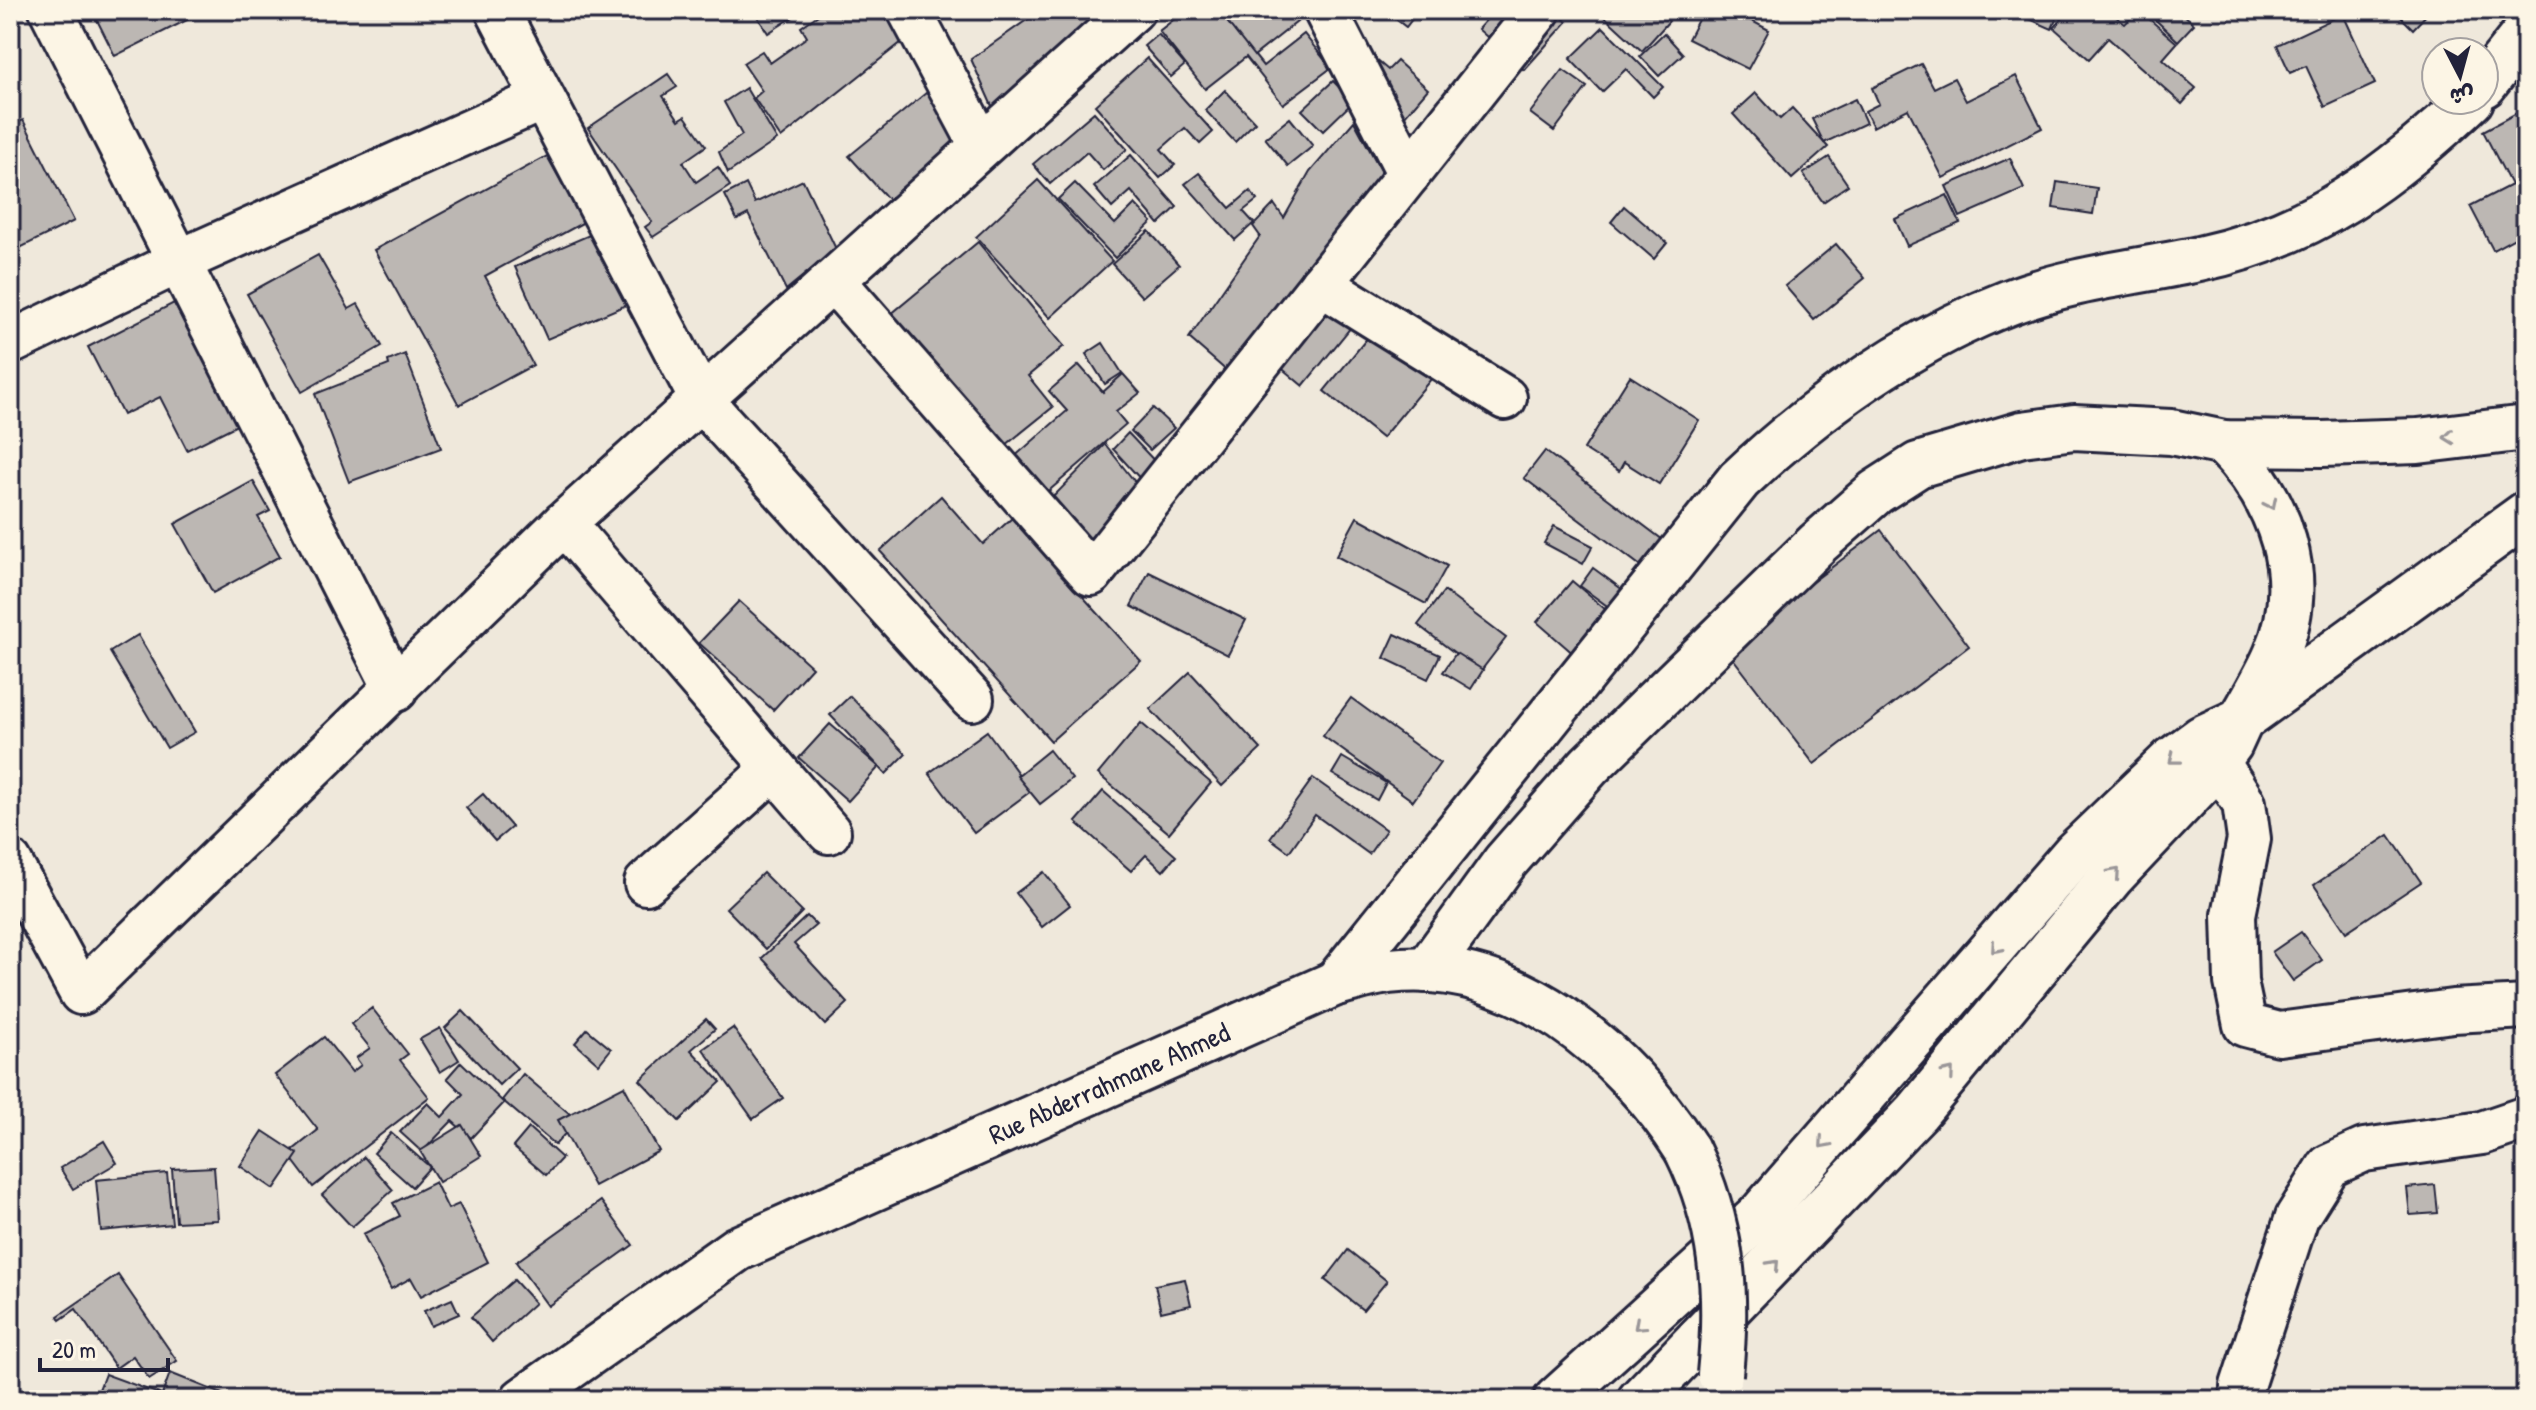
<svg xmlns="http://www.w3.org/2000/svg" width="2536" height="1410" font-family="'Patrick Hand','Playpen Sans Arabic',sans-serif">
<rect width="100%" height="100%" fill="#efe8db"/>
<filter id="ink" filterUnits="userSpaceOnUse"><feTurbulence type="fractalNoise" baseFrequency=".0125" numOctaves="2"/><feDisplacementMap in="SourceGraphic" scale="16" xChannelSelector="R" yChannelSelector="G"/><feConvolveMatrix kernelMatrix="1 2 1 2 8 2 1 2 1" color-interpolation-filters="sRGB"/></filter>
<g filter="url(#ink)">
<g fill="#bcb7b3" stroke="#22223b" stroke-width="2">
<path d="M92 10H207L115 56Z"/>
<path d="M753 10H804L768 33Z"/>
<path d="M825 10H887L907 38 781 138 754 98 762 91 743 63 762 51 770 63 807 37 801 27Z"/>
<path d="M1041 10H1111L996 115 971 59Z"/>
<path d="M1186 10H1218L1263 66 1304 34 1331 68 1283 104 1246 57 1205 89 1159 31Z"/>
<path d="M1218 10H1296L1302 18 1254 56Z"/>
<path d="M1384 10H1419L1406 27Z"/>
<path d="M1495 10H1554L1567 22 1524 70 1478 29Z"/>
<path d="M1612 10H1656L1669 21 1642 51 1605 17Z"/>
<path d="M1703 10H1731L1769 30 1748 69 1688 39Z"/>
<path d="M2009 10H2060L2052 29Z"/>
<path d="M2070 10H2108L2125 24 2139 10 2177 43 2163 59 2196 88 2182 104 2108 38 2089 59 2054 28Z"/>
<path d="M2114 10H2133L2117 17Z"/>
<path d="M2145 10H2179L2194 24 2178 41Z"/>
<path d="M2398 10H2431L2413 29 2396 12Z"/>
<path d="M2343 14 2375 84 2325 107 2306 66 2290 73 2277 45Z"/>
<path d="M1603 27 1663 87 1653 97 1626 69 1602 92 1570 59Z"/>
<path d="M1664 33 1683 54 1659 76 1640 56Z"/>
<path d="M1158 34 1185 65 1171 77 1144 46Z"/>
<path d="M1367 52 1388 70 1397 61 1428 89 1392 131Z"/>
<path d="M1147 58 1213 132 1200 144 1185 128 1161 149 1175 165 1160 178 1095 105Z"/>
<path d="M1921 64 1934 88 1954 78 1966 101 2016 76 2042 128 1943 178 1908 109 1873 127 1865 111 1879 104 1872 88Z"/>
<path d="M1563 70 1587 87 1554 131 1530 113Z"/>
<path d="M668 74 677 87 663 96 679 120 685 116 706 146 683 162 696 182 718 167 730 186 653 237 645 227 652 222 588 128Z"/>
<path d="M1333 81 1353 102 1323 131 1302 110Z"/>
<path d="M746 88 777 140 728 173 719 152 742 135 724 102Z"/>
<path d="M932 88 958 141 890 201 849 156Z"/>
<path d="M1225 90 1255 122 1235 142 1205 110Z"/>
<path d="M1756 93 1780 119 1792 108 1828 147 1792 179 1733 114Z"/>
<path d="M1855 99 1866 123 1824 143 1812 119Z"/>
<path d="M2526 108V232L2493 250 2470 206 2511 185 2483 131Z"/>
<path d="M1094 112 1127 149 1103 170 1087 152 1050 184 1033 164Z"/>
<path d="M1290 118 1313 146 1288 166 1265 138Z"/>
<path d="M23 120 74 221 10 253V127Z"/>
<path d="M1354 121 1385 178 1229 373 1189 338 1260 236 1253 226 1274 204 1284 218 1310 172Z"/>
<path d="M1131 155 1177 207 1159 224 1131 191 1112 208 1094 187Z"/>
<path d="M547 156 584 222 485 276 533 365 459 405 374 250Z"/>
<path d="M1829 157 1848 185 1823 202 1803 174Z"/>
<path d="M2010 158 2024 189 1960 217 1946 186Z"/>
<path d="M1199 173 1230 208 1250 191 1257 200 1243 211 1254 223 1235 240 1185 184Z"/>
<path d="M803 180 836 249 786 290 748 214 737 220 725 195 746 184 755 203Z"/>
<path d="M1038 180 1112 261 1050 318 976 237Z"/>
<path d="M2057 182 2097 188 2093 214 2053 208Z"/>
<path d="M1075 183 1115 224 1135 204 1152 222 1115 258 1058 199Z"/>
<path d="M1947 195 1960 223 1907 246 1895 219Z"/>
<path d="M1624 206 1667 243 1654 259 1611 222Z"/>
<path d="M1149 231 1179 265 1142 297 1112 264Z"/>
<path d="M594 233 626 305 547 339 515 267Z"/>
<path d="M978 242 1064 346 1028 376 1053 407 1001 449 890 315Z"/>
<path d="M1836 244 1865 278 1814 320 1785 286Z"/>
<path d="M318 255 349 309 358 304 382 346 302 392 247 294Z"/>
<path d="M1317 297 1352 326 1303 386 1267 356Z"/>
<path d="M174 303 237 425 187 450 160 397 123 415 88 347Z"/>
<path d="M1378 325 1437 372 1382 438 1324 391Z"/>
<path d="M1103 343 1122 373 1105 384 1086 354Z"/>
<path d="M405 354 441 448 349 482 315 394 389 365 388 361Z"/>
<path d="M1079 365 1103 392 1123 374 1140 393 1116 412 1126 424 1044 495 1013 458 1067 411 1049 391Z"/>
<path d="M1630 376 1699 420 1659 484 1624 462 1619 471 1584 449Z"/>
<path d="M1153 408 1174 428 1150 450 1131 431Z"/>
<path d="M1128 433 1161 468 1144 483 1113 449Z"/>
<path d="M1105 444 1139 487 1089 554 1046 504Z"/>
<path d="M1545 451 1663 540 1642 567 1524 478Z"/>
<path d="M253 481 270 511 258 517 280 556 213 593 175 524Z"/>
<path d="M941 496 983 544 1012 518 1141 661 1051 741 880 551Z"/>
<path d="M1357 517 1447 566 1426 604 1336 556Z"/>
<path d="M1554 526 1593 546 1583 564 1544 543Z"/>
<path d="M1881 530 1969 646 1814 764 1725 648Z"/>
<path d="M1593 568 1638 601 1625 619 1580 586Z"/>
<path d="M1149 572 1246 620 1228 655 1131 606Z"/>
<path d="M1572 581 1619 621 1583 662 1537 622Z"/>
<path d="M1444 591 1506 638 1480 672 1418 625Z"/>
<path d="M739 601 812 667 773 710 699 643Z"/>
<path d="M1395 634 1440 655 1428 679 1384 658Z"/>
<path d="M138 635 195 732 167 748 110 652Z"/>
<path d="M1456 653 1483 670 1471 689 1443 672Z"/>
<path d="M1190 672 1261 749 1222 786 1150 709Z"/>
<path d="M850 696 906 754 886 774 830 715Z"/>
<path d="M1351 698 1440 763 1413 801 1323 736Z"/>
<path d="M1141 723 1211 783 1169 833 1098 774Z"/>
<path d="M830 724 879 767 848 801 799 758Z"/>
<path d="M987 731 1031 791 974 833 929 773Z"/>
<path d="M1049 750 1072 779 1040 804 1017 776Z"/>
<path d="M1342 757 1386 783 1377 800 1332 774Z"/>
<path d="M1313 778 1386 830 1369 854 1315 815 1289 852 1270 838Z"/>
<path d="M1103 791 1176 856 1163 871 1146 855 1131 871 1076 822Z"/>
<path d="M483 794 512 827 495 841 466 808Z"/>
<path d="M2389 835 2421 882 2346 932 2314 885Z"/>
<path d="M1044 872 1070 905 1042 927 1016 893Z"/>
<path d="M763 873 802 912 766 949 726 908Z"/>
<path d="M807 916 816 925 794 944 848 1003 825 1025 762 958Z"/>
<path d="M2301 932 2322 960 2293 981 2272 952Z"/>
<path d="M372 1008 408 1054 400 1060 429 1097 313 1187 288 1154 318 1130 275 1075 324 1037 352 1072 361 1065 356 1058 370 1048 351 1024Z"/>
<path d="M463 1011 517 1068 499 1085 445 1028Z"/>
<path d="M706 1019 715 1029 691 1050 721 1082 679 1121 640 1080Z"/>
<path d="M440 1028 459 1060 440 1072 420 1039Z"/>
<path d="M733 1028 783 1098 753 1119 703 1049Z"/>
<path d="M587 1029 611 1049 599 1064 575 1043Z"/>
<path d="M461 1062 504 1103 471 1138 452 1121 422 1152 400 1132 428 1103 442 1117 463 1094 447 1078Z"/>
<path d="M523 1074 577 1120 555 1145 502 1100Z"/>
<path d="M624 1086 659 1151 594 1186 558 1120Z"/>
<path d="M462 1125 481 1156 439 1182 420 1151Z"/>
<path d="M529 1128 562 1158 546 1175 513 1147Z"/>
<path d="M263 1131 298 1154 274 1189 240 1166Z"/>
<path d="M391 1133 430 1167 412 1187 374 1153Z"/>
<path d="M104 1141 117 1163 73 1189 60 1168Z"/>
<path d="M364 1157 393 1190 352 1227 322 1195Z"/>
<path d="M214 1167 218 1220 176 1222 172 1169Z"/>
<path d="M167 1173 172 1224 101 1231 96 1180Z"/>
<path d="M435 1182 448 1209 459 1204 488 1262 421 1296 411 1278 391 1289 363 1234 400 1216 393 1203Z"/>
<path d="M2435 1185 2438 1213 2410 1215 2407 1188Z"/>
<path d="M601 1201 633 1245 548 1306 516 1262Z"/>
<path d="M1348 1250 1387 1281 1363 1310 1325 1280Z"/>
<path d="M118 1275 177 1361 149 1379 133 1356 116 1368 76 1309 60 1320 58 1316Z"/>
<path d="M1185 1279 1191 1305 1161 1312 1155 1285Z"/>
<path d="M514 1280 535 1303 492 1342 471 1317Z"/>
<path d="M452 1299 459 1314 431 1326 424 1311Z"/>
<path d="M170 1373 230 1397 229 1400H95L105 1374 162 1395Z"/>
</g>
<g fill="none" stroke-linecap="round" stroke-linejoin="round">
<g stroke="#22223b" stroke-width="48">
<g id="minor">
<path d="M51 10 396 690"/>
<path d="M497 10 702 401 972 699"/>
<path d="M909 10 981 145"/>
<path d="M1325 10 1409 174"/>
<path d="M834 281 1091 574 1539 10"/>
<path d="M1321 284 1505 398"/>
<path d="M10 343 180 261 542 99"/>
<path d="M564 523 829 832"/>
<path d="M2218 762 2244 803 2249 839 2234 915 2236 982 2245 1025 2279 1034 2453 1011 2526 1007"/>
<path d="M10 862 81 993 564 523 1133 10"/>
<path d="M646 883 774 768"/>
<path d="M2242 1400V1386L2297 1217 2329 1166 2364 1150 2482 1133 2526 1118"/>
</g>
</g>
<g stroke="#22223b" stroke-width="50">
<g id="tertiary">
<path d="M2484 85 2526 32"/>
<path d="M1336 983 1739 480C1818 406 1908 341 2010 302 2070 279 2136 272 2199 259 2315 234 2386 179 2471 100"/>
</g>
</g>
<g stroke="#22223b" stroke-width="50">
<g id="secondary">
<path d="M2224 443C2280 499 2310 578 2276 655 2266 678 2253 699 2241 720"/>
<path d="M1427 970 1505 862 1589 766 1818 543 1876 492 1918 465 2022 434 2074 427 2171 432 2224 443 2322 444 2418 441 2526 428"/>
<path d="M523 1400 737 1249 1336 983C1353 979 1372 973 1389 971 1514 956 1625 1052 1687 1150"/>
</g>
</g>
<g stroke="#22223b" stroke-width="50">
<g id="primary">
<path d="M1556 1400 1759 1216 2075 853 2172 760 2202 738 2241 720 2526 514"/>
<path d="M1640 1400 1917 1112 2112 876 2204 779 2230 744 2241 720"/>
</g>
</g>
<use href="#minor" stroke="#fcf5e5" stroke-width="42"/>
<use href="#tertiary" stroke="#fcf5e5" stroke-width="44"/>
<use href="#secondary" stroke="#fcf5e5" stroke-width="44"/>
<use href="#primary" stroke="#fcf5e5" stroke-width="44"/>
<g stroke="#22223b" stroke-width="50" stroke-linecap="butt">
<path id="secondary-bridge" d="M1687 1150C1723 1223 1728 1295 1720 1374"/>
</g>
<use href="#secondary-bridge" stroke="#fcf5e5" stroke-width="44"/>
</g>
<defs><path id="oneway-chevron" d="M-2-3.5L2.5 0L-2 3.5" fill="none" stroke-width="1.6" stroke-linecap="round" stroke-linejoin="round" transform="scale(2)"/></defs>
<g stroke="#9a9698">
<use href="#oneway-chevron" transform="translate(2449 437) rotate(174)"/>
<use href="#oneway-chevron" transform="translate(2271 504) rotate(64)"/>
<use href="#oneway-chevron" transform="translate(2174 759) rotate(142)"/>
<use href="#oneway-chevron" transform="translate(2115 873) rotate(-48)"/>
<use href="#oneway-chevron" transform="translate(1996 948) rotate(131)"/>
<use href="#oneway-chevron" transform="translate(1949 1073) rotate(-50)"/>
<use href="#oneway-chevron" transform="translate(1824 1143) rotate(131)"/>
<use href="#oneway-chevron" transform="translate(1774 1265) rotate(-47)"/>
<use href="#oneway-chevron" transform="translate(1639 1325) rotate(138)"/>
</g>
</g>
<g text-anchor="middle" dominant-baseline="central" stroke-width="8" stroke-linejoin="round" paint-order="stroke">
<g font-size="28" fill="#22223b" stroke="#fcf5e5">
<text transform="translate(1109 1083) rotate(-24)">Rue Abderrahmane Ahmed</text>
</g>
</g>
<rect width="2536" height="1410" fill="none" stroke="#fcf5e5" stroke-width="40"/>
<rect x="20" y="20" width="2496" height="1370" fill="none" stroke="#22223b" stroke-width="3" filter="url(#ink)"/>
<g transform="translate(2460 76) rotate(174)"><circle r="38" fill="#fcf5e5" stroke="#a5a1a1" stroke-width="2"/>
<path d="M0-6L14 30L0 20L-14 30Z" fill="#22223b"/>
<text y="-12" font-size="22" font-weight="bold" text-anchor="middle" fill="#22223b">ش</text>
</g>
<path d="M40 1358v12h128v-12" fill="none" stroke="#22223b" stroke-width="4"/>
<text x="52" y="1358" font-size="24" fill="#22223b" stroke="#fcf5e5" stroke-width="6" paint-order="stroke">20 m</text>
</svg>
